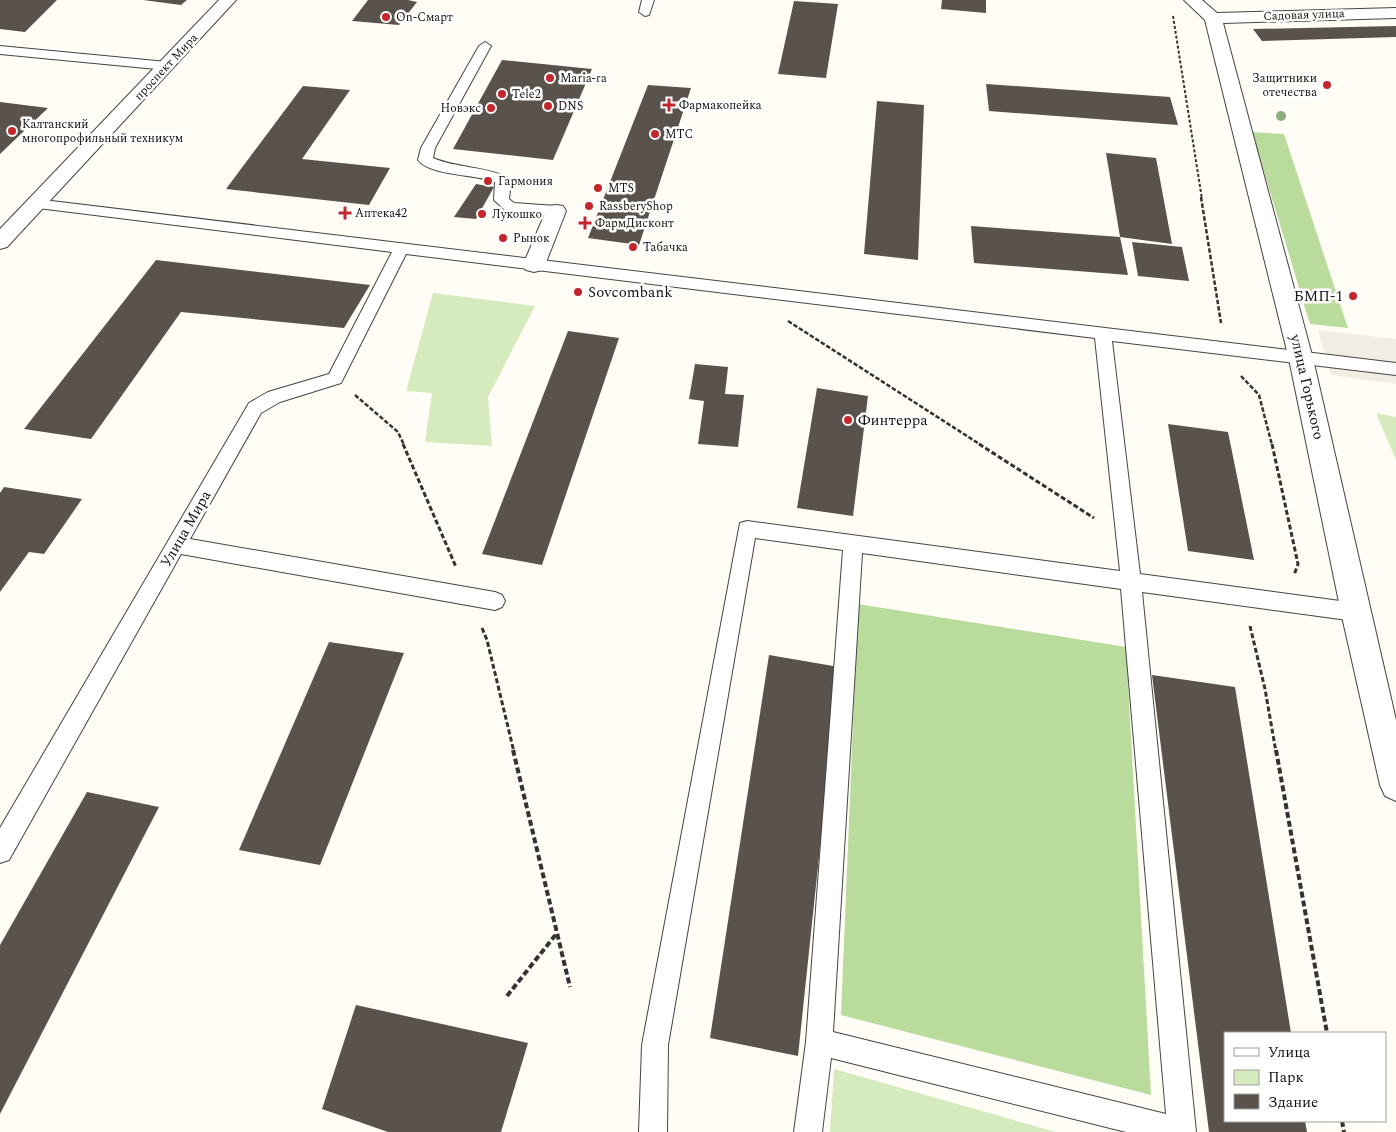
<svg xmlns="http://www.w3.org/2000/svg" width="1396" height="1132" font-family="Spectral,serif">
<rect width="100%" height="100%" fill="#fffdf5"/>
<g fill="#d5ebbd">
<path d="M433 293 535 306 488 397 492 446 425 442 432 393 406 391Z"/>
<path d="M1376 413 1396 417V460Z"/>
<path d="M834 1069 1056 1132H830Z"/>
</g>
<g fill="#b9dc9c">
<path d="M1252 132 1284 134 1348 328 1310 324Z"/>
<path d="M858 604 1126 647 1151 1095 841 1015Z"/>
</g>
<path fill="#f1ede2" d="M1318 330 1396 339V384L1331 375Z"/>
<g fill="#5a524d">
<path d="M0 0H57L25 32 0 29Z"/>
<path d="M143 0H187L181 5Z"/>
<path d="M368 0H408L417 2 399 25 352 21Z"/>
<path d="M942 0H986V13L941 9Z"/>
<path d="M794 1 838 4 826 78 778 74Z"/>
<path d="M1396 26V37L1262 41 1253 29Z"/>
<path d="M502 60 592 69 553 160 453 149Z"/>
<path d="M986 84 1170 97 1178 125 989 111Z"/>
<path d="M648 85 691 88 639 245 588 238Z"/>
<path d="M303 86 350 90 302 159 390 168 369 205 226 189Z"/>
<path d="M877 101 924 105 918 260 864 254Z"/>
<path d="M0 102 48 108 0 154Z"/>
<path d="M1106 153 1156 158 1172 244 1120 237 1128 275 974 263 971 226 1120 237Z"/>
<path d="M476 184 494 187 476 219 454 217Z"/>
<path d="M1132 242 1182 247 1189 281 1138 276Z"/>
<path d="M156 260 370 285 344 328 181 312 91 439 24 429Z"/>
<path d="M568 331 619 338 542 565 482 554Z"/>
<path d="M695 364 728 367 725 394 744 395 738 447 698 444 704 401 689 399Z"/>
<path d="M817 388 868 396 853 516 797 508Z"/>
<path d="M1168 424 1228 432 1254 560 1188 551Z"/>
<path d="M4 487 82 499 44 554 29 552 0 592V493Z"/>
<path d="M329 642 404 653 320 865 239 850Z"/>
<path d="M769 655 839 667 798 1056 710 1038Z"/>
<path d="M1152 675 1235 687 1291 1033H1225V1121H1305L1307 1132H1209Z"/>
<path d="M87 792 159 807 0 1114V945Z"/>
<path d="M356 1005 528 1043 501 1132H388L322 1109Z"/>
</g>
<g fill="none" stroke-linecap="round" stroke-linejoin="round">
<g stroke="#444" stroke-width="2">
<g id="service">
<path d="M642 0H654L649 15 645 16 639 12Z"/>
<path d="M485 42 491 46 435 148 433 158C456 168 483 166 507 177L510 190 509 199 514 203 556 206 561 208 563 211 561 214 556 216 510 212 505 210 494 200 495 182C476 174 430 176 418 160L421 148 479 46Z"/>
<path d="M0 46 167 62 173 66 167 70 0 54Z"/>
<path d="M35 199 1396 363V375L1112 341 1140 574 1355 603 1362 606 1365 612 1362 618 1355 621 1142 592 1196 1132H1126L831 1058 822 1132H794L806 1042 843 550 755 538 668 1045 667 1132H639L642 1045 740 523 747 521 1120 571 1095 338 406 254 341 383 280 402 261 413 190 539 495 592 502 595 505 601 502 607 495 610 181 554 9 860 0 863V828L249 403 268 392 329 374 392 252 30 207 28 204 30 201ZM862 553 1121 589 1166 1114 833 1032Z"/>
</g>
</g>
<g stroke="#444" stroke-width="2">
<path id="pedestrian" d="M219 0H236L7 247 0 249V229Z"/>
</g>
<g stroke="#444" stroke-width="2">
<g id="minor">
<path d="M1184 0H1202L1217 13 1396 8V18L1223 23 1313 359 1396 720V801L1385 796 1380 785 1341 612 1289 359 1205 20Z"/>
<path d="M556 205 563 206 566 211 545 265 542 270 534 272 526 270 523 265 546 211 549 206Z"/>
</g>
</g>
<path stroke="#333" stroke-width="2" stroke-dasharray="3 2" stroke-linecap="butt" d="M1173 16 1202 199"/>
<g stroke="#333" stroke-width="2.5" stroke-dasharray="4.5 2" stroke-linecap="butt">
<path d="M1201 197 1221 323"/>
<path d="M788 321 981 445"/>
<path d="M1241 376 1259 395 1272 445"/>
<path d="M355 395 398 432 404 445"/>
</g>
<g stroke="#333" stroke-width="3" stroke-dasharray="5 2.5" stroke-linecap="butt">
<path d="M403 444 456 567"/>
<path d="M979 444 1094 518"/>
<path d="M1272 444 1298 564 1294 575"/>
<path d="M1250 626 1265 689 1276 752"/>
<path d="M482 628 487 640 514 752"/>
</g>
<g stroke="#333" stroke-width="4" stroke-dasharray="6 3" stroke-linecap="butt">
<path d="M513 750 570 987"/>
<path d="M1276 750 1327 1033"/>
<path d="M507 996 557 933"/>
<path d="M1342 1121 1344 1132"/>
</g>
<use href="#service" fill="#fff" fill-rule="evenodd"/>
<use href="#pedestrian" fill="#fff" fill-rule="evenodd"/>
<use href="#minor" fill="#fff" fill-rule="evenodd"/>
</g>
<circle fill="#8dad7f" cx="1281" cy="116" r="5"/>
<g fill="#c4262e" stroke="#fff" stroke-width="2">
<circle cx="386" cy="17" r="5"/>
<circle cx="550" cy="78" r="5"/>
<circle cx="1327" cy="85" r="5"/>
<circle cx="502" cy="94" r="5"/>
<path d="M666.5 97.5h5v5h5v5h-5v5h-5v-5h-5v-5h5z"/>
<circle cx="548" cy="106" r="5"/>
<circle cx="491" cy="108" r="5"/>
<circle cx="12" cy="131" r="5"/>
<circle cx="655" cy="134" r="5"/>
<circle cx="488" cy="181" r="5"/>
<circle cx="598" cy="188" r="5"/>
<circle cx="589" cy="206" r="5"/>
<path d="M342.5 205.5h5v5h5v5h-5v5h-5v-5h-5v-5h5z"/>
<circle cx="482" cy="214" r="5"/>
<path d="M582.5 215.5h5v5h5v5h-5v5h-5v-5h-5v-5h5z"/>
<circle cx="503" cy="238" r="5"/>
<circle cx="633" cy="247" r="5"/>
<circle cx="578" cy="292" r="5"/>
<circle cx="1353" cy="296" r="5"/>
<circle cx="848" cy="420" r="5"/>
</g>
<g text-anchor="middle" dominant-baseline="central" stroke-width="5" stroke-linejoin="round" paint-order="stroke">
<g font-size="12" fill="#111" stroke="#fff">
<text transform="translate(1304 15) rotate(-2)">Садовая улица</text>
<text transform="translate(166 67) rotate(-47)">проспект Мира</text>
</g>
<g font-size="12" fill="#111" stroke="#fff" text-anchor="start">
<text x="396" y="17">On-Смарт</text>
<text x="560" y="78">Maria-ra</text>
<text x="1317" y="78" text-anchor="end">Защитники<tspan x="1317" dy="14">отечества</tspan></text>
<text x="512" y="94">Tele2</text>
<text x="679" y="105">Фармакопейка</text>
<text x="558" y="106">DNS</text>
<text x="481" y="108" text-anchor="end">Новэкс</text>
<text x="22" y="124">Калтанский<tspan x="22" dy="14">многопрофильный техникум</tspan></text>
<text x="665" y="134">МТС</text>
<text x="498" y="181">Гармония</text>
<text x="608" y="188">MTS</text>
<text x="599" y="206">RassberyShop</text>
<text x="355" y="213">Аптека42</text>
<text x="492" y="214">Лукошко</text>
<text x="595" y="223">ФармДисконт</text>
<text x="513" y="238">Рынок</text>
<text x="643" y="247">Табачка</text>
</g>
<g font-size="15" fill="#111" stroke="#fff" text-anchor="start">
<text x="588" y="292">Sovcombank</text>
<text x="1343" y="296" text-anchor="end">БМП-1</text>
<text x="858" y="420">Финтерра</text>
</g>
<g font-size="15" fill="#111" stroke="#fff">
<text transform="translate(1307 387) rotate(77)">улица Горького</text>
<text transform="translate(186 529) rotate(-60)">Улица Мира</text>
</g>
</g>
<rect x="1224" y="1032" width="162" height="90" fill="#ffffff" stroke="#a0a0a0"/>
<rect x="1234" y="1048" width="25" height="8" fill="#ffffff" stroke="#a0a0a0"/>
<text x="1268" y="1057" font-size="15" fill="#111111">Улица</text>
<rect x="1234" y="1070" width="25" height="15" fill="#d5ebbd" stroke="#a0a0a0"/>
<text x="1268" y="1082" font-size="15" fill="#111111">Парк</text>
<rect x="1234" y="1094" width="25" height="15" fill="#5a524d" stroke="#a0a0a0"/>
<text x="1268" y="1107" font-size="15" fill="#111111">Здание</text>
</svg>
